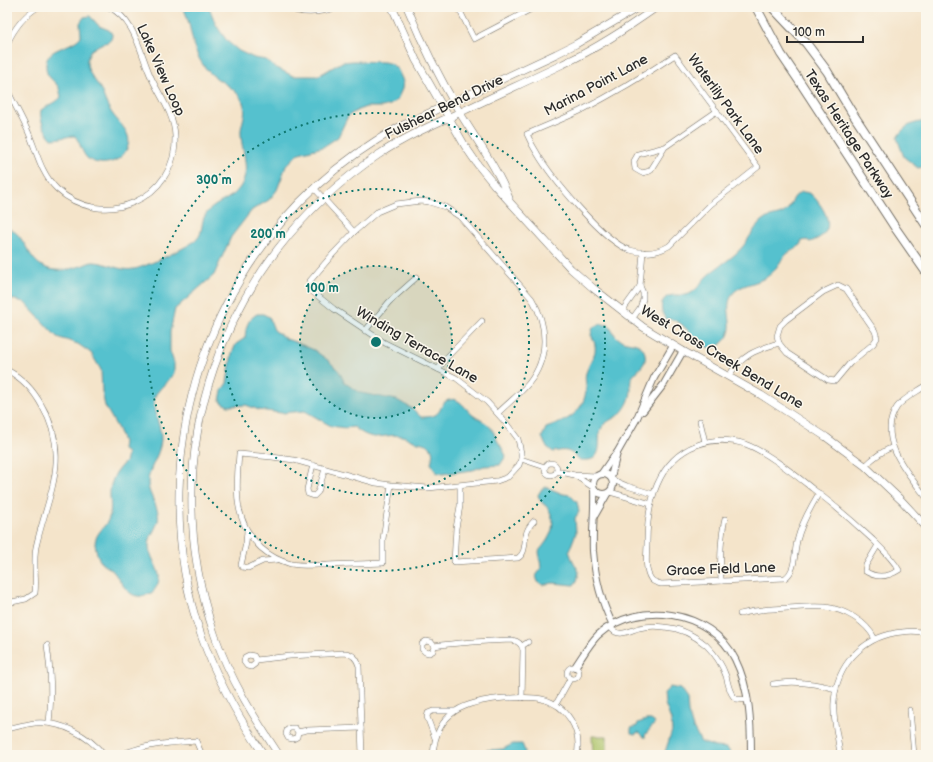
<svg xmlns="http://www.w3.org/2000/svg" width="933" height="762" font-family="'Balsamiq Sans',sans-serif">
<rect width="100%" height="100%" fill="#fbf7ec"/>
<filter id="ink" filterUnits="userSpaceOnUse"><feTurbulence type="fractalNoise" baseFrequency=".025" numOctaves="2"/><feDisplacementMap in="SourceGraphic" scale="8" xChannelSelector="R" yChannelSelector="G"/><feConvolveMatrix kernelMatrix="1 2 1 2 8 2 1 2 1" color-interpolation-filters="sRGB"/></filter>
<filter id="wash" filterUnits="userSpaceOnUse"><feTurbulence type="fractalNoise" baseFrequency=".012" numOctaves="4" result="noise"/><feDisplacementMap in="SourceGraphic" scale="16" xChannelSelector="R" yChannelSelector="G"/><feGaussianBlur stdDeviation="0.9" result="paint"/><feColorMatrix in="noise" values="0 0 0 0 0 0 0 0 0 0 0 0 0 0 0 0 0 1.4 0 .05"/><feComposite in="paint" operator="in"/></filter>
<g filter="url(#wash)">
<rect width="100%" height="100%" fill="#f4e4ca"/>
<path fill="#acc368" stroke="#6c774a" d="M592 736H607V755H593Z"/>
<g fill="#54c1ce" stroke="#40767c">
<path d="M183 7H209L216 25 227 41 239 51 254 58 266 60 273 66 293 76H318L342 62 354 61 384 62 392 64 398 70 403 81 402 89 397 100 390 105 382 107H366L358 110 348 116 338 137 323 147 299 153 286 166 277 190 269 200 252 210 231 237 214 275 175 309 170 332V351L174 363V373C170 379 157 391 155 396 150 407 162 426 161 440 160 456 148 468 148 483 148 496 161 508 158 521 155 532 148 536 149 549 151 558 160 571 159 578 159 583 155 591 151 593 129 604 124 584 112 570 109 567 105 566 102 564 98 559 96 550 95 544 95 533 106 527 109 518 113 507 108 495 111 485 113 478 116 471 121 466 122 464 124 464 125 462 126 459 127 456 127 453L122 449 123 442 118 429 105 406 102 392 101 370 91 353 78 344 57 337 24 302 7 298V228C12 230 16 232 19 236 29 249 32 264 49 269 60 272 71 269 81 266 85 265 89 262 93 262 107 262 120 272 134 269 143 268 191 246 197 239 204 232 200 222 206 214 213 204 226 201 235 193 255 174 240 152 241 130 242 122 246 114 244 106 240 88 219 83 208 71 189 50 194 30 183 7Z"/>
<path d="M90 16 99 26 109 30 112 34C112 42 108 42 101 44 97 46 93 49 90 51 89 55 86 60 87 63 87 73 97 82 101 90 104 97 106 104 110 110 117 123 137 134 125 152 118 164 98 167 87 158 82 153 80 142 75 136 67 136 60 139 52 139 45 132 39 119 41 110 48 105 55 104 61 97 60 93 60 88 57 85 54 81 49 78 47 73 40 45 70 51 81 36L80 23 84 17Z"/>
<path d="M926 121V166L918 168 904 157 897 138C904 125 913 123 926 121Z"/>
<path d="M802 192C812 192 815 198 821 206 832 223 830 235 810 242L807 240 801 241V245C797 248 792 250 788 253 779 261 775 274 763 279 752 285 734 285 730 299 725 313 736 327 725 340 723 342 719 346 716 347 696 353 688 317 666 319 660 312 659 300 669 296 679 293 686 299 695 290 700 286 702 280 707 276 719 265 734 258 744 245 750 237 754 228 762 221 769 215 781 217 787 210 794 203 790 197 802 192Z"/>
<path d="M257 314H263L269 317 274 330 286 339 295 342 314 350 329 361 339 371 345 383 361 393 397 400 413 409 421 417C447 418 436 403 449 400 453 399 455 399 458 401 464 404 468 412 474 416 480 420 490 424 493 431 495 434 495 437 497 440 500 445 503 449 506 456L500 465 484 466 473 470 442 474 436 472 431 463C436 446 429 444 414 441 410 440 407 437 402 436 393 434 383 437 374 437 366 436 360 432 354 427L345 428 331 426 305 411 281 413 259 410 246 405 228 406 220 401 222 390 227 383 232 353 236 344 245 338C246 327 247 320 257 314Z"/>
<path d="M601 324 609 325C611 329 614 335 618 338 627 346 642 339 645 354 648 367 634 370 631 380 630 382 631 386 631 389 631 398 627 407 620 414 614 419 605 421 601 429 597 437 602 448 596 456 592 461 586 460 580 460 569 450 567 449 553 452L546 446 542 437 546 428C564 422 583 414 586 391 587 385 584 379 586 373 591 358 601 352 591 335L593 327Z"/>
<path d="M546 487 563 494 570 495 577 502 579 512 575 518 576 533 569 551 572 559 579 572 577 581 574 585 553 583 543 585 538 582 536 576 541 569 539 551C549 539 558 526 549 510 546 504 540 504 538 495L541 490Z"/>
<path d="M670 687 680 689 687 699 688 712 693 728 701 742 715 747 727 748 732 755H664L672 731 671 720 665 704 664 693Z"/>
<path d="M646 720H651L655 723 645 735V738L639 732 635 734 631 733V728L637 726 638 723Z"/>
<path d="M513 744H522L525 751 524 755H479L487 750 503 749Z"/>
</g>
</g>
<g filter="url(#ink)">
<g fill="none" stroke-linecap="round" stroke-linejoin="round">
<g stroke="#716c63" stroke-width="6">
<g id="minor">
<path d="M286 7C303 15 321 13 338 7"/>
<path d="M458 7 474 39 535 7"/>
<path d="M7 44C14 29 23 16 38 7"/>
<path d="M675 55 758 167 710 205 669 246C657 253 643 254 630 250 605 243 551 177 537 153 533 147 530 141 527 134 545 126 563 119 580 111 613 94 645 75 675 55Z"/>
<path d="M7 89C13 102 20 114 26 127 36 147 39 172 57 189 102 231 178 200 175 136 174 111 156 92 148 70 139 47 133 19 109 7"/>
<path d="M665 147 650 171 642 173 635 169 634 161 638 154 665 147 717 111"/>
<path d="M314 188 354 232"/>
<path d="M838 285 846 289 875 331 877 338 873 344 850 363 835 381 828 380 787 353 779 343 777 336 780 326 786 320 823 292Z"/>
<path d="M622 311 640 286"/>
<path d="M632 319 640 308 643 299V293L640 286 643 252"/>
<path d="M365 331 389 302 416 278"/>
<path d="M438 369 448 356 482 321"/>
<path d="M7 370C22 378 34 391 42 406 72 457 47 497 36 547 33 563 37 578 35 593L26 599 7 603"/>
<path d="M728 377C742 355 755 350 779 343"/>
<path d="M926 390 924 387C915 393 904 398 897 407 876 438 907 473 926 497"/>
<path d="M700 421 705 442"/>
<path d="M521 459 545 467"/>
<circle cx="551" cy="469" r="6"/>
<path d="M313 465 307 489 308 494 314 496 318 492 325 469"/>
<path d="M865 466C873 458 882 451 893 447"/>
<path d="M557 471 574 475 596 476"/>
<path d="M574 475 594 488"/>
<path d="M613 480 627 486 653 494"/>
<path d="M391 485 383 539V563C364 564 346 564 327 565 315 565 303 566 291 564 280 561 270 556 261 548 233 521 236 489 239 454L272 457 294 460 376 483 391 485 428 488 497 481 508 477 519 465 521 459V453L518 439 506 423 487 402 456 378 385 343 334 309 309 289V282L333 254 354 232 377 212 396 204 421 201 429 202 445 207 460 217 532 299C548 325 549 358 529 383 520 394 508 403 498 413"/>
<path d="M460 486V506L456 528 454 562 518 558C526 553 524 544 526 535 527 529 530 525 534 521"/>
<path d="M610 492 651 504"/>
<path d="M819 493C810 508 801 524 797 541 794 553 796 571 785 578L661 584C657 583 653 582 651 579 644 569 647 554 647 543 647 504 657 460 697 445 713 439 729 439 745 444 767 452 794 474 813 489 834 505 854 522 873 540 882 549 892 558 899 570 888 577 877 579 865 571L866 565 878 545"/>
<path d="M247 531 246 543 241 565 242 567 248 568 263 561 277 560"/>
<path d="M721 581C720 560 720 540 725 519"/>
<path d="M740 614C756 609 771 609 788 608 800 607 813 606 825 607 844 609 866 621 875 639"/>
<path d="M613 625 611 628C618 638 629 631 639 628 647 626 656 626 664 627 679 628 694 635 706 645 715 654 722 664 726 676 728 683 729 691 733 696L736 699 748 700"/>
<path d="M47 645C51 674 52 694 49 723"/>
<path d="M434 646 431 642 426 641 422 644V649L425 652 429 653 433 651 434 646C460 642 486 641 512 640 518 641 522 644 523 650L522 698"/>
<path d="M522 646 528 642"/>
<path d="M256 660 255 664 251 667 247 666 244 662 245 657 249 655 254 656 256 660 290 656 345 653C353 654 357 658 359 666L362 755"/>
<circle cx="573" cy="673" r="6"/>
<path d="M773 684C794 680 815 683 836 689"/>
<path d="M556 704 570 679"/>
<path d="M910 710 914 755"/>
<path d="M7 729C16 727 26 724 35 723 61 721 88 735 104 755"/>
<path d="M298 732 295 728H290L287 730 286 734 288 738 293 739 297 737 298 732 307 730 361 728"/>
<path d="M435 738 427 717 428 713 433 711H454"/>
<path d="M121 755C144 744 171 743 196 741L202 755"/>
<path d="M433 755C436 710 467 701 505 698 517 698 531 696 542 699 567 705 582 730 577 755"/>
<path d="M840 755C838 735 831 714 835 694 840 660 868 635 902 632 910 631 918 631 926 633"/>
</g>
</g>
<g stroke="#716c63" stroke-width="8">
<g id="tertiary">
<path d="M643 411 664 384 683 351"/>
<path d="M602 473 613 457 617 453 637 418 654 378 673 346"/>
<circle cx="603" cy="484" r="10"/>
<path d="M611 477 617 453"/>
<path d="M594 489C595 510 592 531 593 551 595 577 601 602 613 625"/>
<path d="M595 515 607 494"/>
<path d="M575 667C582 657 589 644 598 635 638 599 711 610 735 659 750 689 751 723 751 755"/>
</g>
</g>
<g stroke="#716c63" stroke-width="8">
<g id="secondary">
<path d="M392 7 416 60 465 146 478 165 496 187 571 269 593 288 643 327 683 351 761 395 826 437 865 466 902 501 926 527"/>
<path d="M407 7C422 43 440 79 460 113 477 141 497 168 509 198"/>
<path d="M264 755C238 717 216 678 201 635 185 590 178 540 179 491 183 338 265 201 399 127L556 54 576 44 639 7"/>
<path d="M279 755C254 717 230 679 215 636 152 455 221 261 378 155 405 137 434 124 463 111 496 95 530 80 563 64 596 49 627 28 657 7"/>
</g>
</g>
<g stroke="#716c63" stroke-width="10">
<g id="primary">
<path d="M756 7 781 54 802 85 896 229 926 272"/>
<path d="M772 7 806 43 827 71 851 111 926 225"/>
</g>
</g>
<use href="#minor" stroke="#fff" stroke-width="5"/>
<use href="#tertiary" stroke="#fff" stroke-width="6"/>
<use href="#secondary" stroke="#fff" stroke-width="7"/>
<use href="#primary" stroke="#fff" stroke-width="8"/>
</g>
</g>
<circle cx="376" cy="342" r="76" fill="#0f766e" fill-opacity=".12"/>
<g fill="none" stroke="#0f766e" stroke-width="2" stroke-dasharray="2 4">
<circle cx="376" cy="342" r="76"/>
<circle cx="376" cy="342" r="153"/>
<circle cx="376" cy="342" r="229"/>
</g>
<g text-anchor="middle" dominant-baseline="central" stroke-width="3" stroke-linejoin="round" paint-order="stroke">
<g font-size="14" fill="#2b2b2b" stroke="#fbf7ec">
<text transform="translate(161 70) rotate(66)">Lake View Loop</text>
<text transform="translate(596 85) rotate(-28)">Marina Point Lane</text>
<text transform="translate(726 104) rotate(54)">Waterlily Park Lane</text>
<text transform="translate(444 107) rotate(-26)">Fulshear Bend Drive</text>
<text transform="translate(849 134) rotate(57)">Texas Heritage Parkway</text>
<text transform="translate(417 345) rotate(30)">Winding Terrace Lane</text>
<text transform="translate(722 357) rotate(31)">West Cross Creek Bend Lane</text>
<text transform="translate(721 569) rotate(-2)">Grace Field Lane</text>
</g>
</g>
<circle cx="376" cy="342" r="6" fill="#0f766e" stroke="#fbf7ec" stroke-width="2"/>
<g font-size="12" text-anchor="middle" font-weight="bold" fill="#0f766e" stroke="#fbf7ec" stroke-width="3" stroke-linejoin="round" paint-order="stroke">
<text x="214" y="184">300 m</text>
<text x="268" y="238">200 m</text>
<text x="322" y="292">100 m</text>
</g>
<rect width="933" height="762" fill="none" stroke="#fbf7ec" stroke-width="24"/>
<path d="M787 36v6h76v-6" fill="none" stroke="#2b2b2b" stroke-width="2"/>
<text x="793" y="36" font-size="12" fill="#2b2b2b" stroke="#fbf7ec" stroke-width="3" paint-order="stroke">100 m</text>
</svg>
